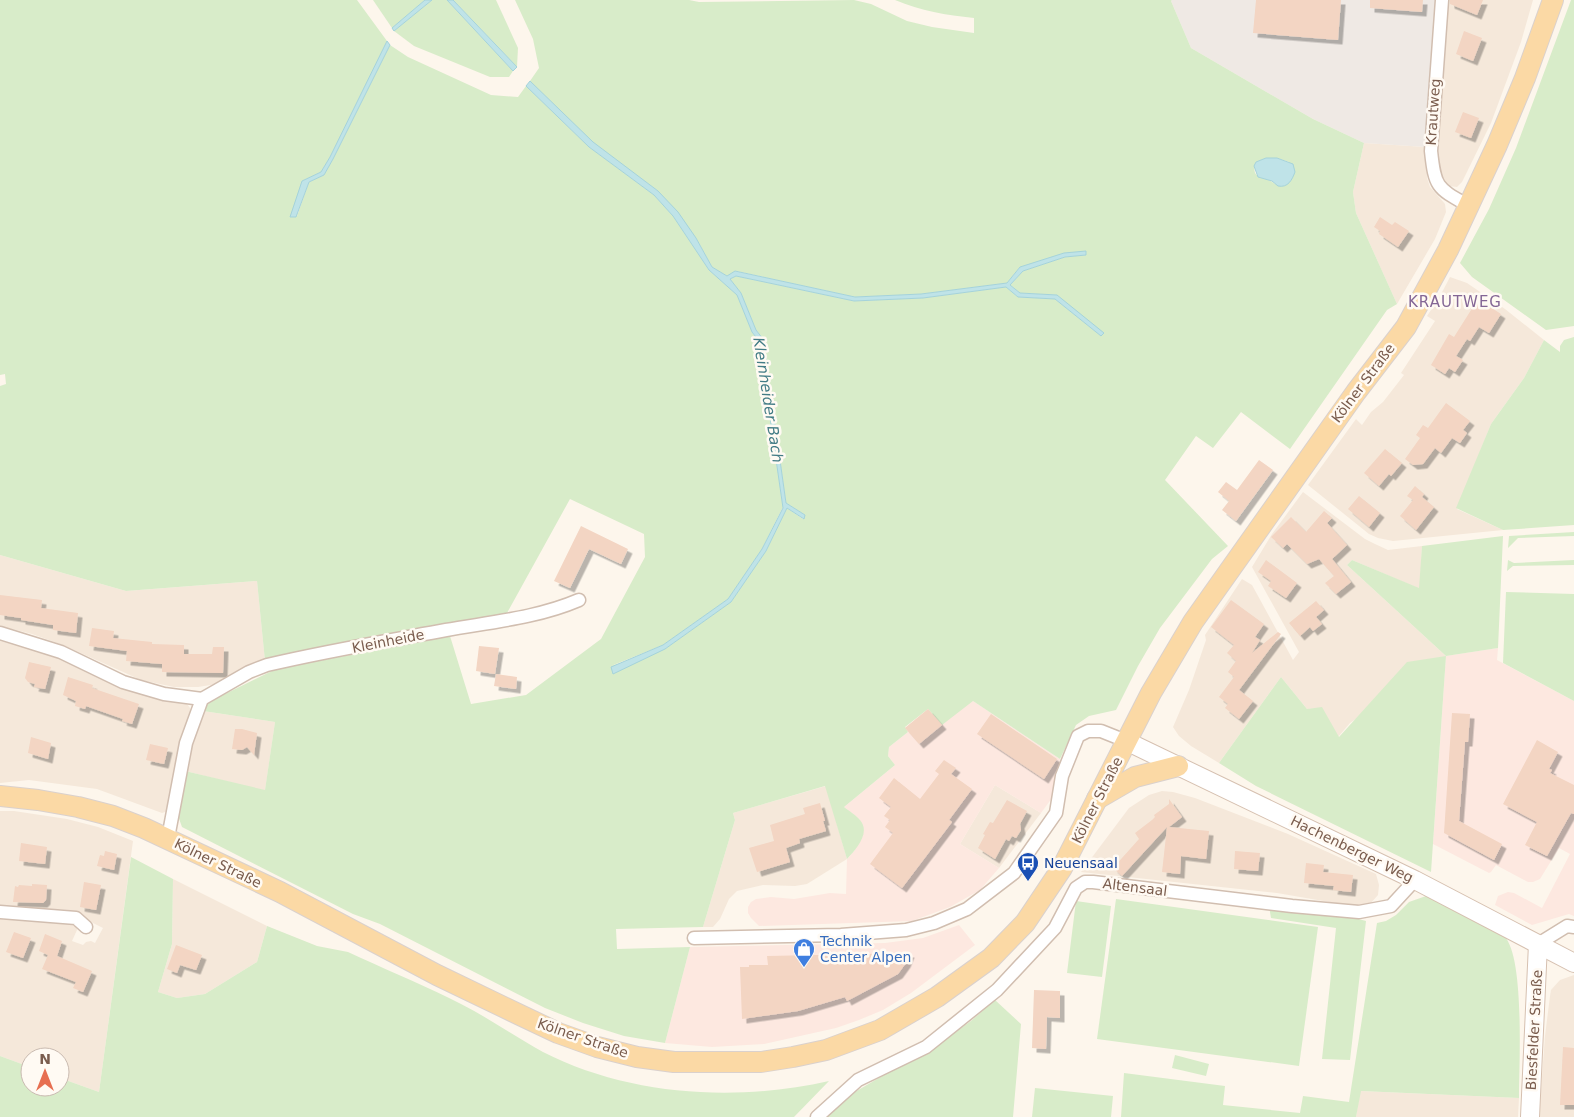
<svg xmlns="http://www.w3.org/2000/svg" width="1574" height="1117" font-family="'DejaVu Sans',sans-serif">
<defs>
<filter id="shadow"><feDropShadow dx="4.5" dy="4.5" stdDeviation="0" flood-color="#0004"/></filter>
</defs>
<rect width="100%" height="100%" fill="#fdf6ec"/>
<g fill="#f5e8da">
<path d="M1449 0H1533L1521 42 1491 123 1462 182 1457 187 1449 186 1443 182 1436 167 1437 116Z"/>
<path d="M1364 143 1426 147 1427 178 1430 187 1445 204 1446 212 1435 239 1397 304 1356 213 1353 192Z"/>
<path d="M1450 277 1467 283 1505 309 1544 340 1524 378 1491 424 1457 509 1503 530 1393 541 1378 538 1369 534 1308 485 1356 419 1362 425 1371 412 1383 402 1404 375 1401 373 1435 321 1427 316 1439 298Z"/>
<path d="M1303 492 1365 539 1375 544 1388 550 1422 546 1420 589 1352 560 1347 565 1446 656 1350 723 1338 737 1322 708 1307 709 1281 677 1219 763 1191 746 1179 736 1173 727 1189 690 1206 640 1205 635 1242 579 1252 585 1293 660 1299 652 1252 567 1272 534Z"/>
<path d="M0 555 126 591 257 581 265 661 223 683 198 687H174L141 680 63 645 32 634 0 626Z"/>
<path d="M0 640 24 646 63 660 128 690 143 695 183 701 187 704 190 708V713L181 741 168 811 162 813 97 789 29 780 0 783Z"/>
<path d="M203 711 275 722 265 791 185 771 190 743Z"/>
<path d="M995 785 1041 813 999 868 960 844Z"/>
<path d="M826 786 847 859 807 884 795 886 763 885 737 891 729 899 720 919 713 927H703L735 820 733 813Z"/>
<path d="M1162 791 1173 792 1195 798 1288 834 1376 874 1379 885 1378 895 1370 904 1358 907 1277 893 1081 872 1129 808 1149 795Z"/>
<path d="M0 811H14L67 819 98 827 133 841 99 1092 60 1078V1057H30V1067L0 1056V919L11 920 13 917 73 923 76 926 77 930 72 941 83 945 86 942 91 941 95 943 103 928 91 922 80 913 70 912 69 910 0 906Z"/>
<path d="M173 879 267 926 257 962 205 994 177 998 158 992 172 944Z"/>
<path d="M1574 975V1117H1539L1545 1036 1550 996 1551 990 1560 980Z"/>
<path d="M1360 1091 1519 1098 1518 1117H1356Z"/>
</g>
<g fill="#fde8e0">
<path d="M1498 648 1497 660 1574 701V916L1569 914 1532 925 1495 905 1498 896 1508 892 1514 893 1542 908 1570 854 1559 848 1540 879 1533 882H1528L1496 865 1491 872 1489 873 1433 844 1446 656Z"/>
<path d="M973 701 1060 759 1052 798 1041 813 995 785 960 844 999 868 980 890 950 907 912 921 759 926 751 918 748 913V907L751 902 756 899 771 897 794 899 830 893 846 894 847 859 855 850 860 820 844 807 895 765 888 756 889 747 908 732 905 728 928 709Z"/>
<path d="M959 925 975 945 911 993 883 1010 859 1020 836 1028 764 1044 712 1047 665 1043 690 947 885 943 923 938Z"/>
</g>
<path fill="#efe9e4" d="M1172 0H1437L1426 147 1364 143 1313 119 1191 48 1171 1Z"/>
<g fill="#d8ecc9" fill-rule="evenodd">
<path d="M0 0H357L387 41 330 157 321 172 302 181 297 216 309 182 324 175 333 159 390 45 408 57 491 95 518 97 526 86 589 147 654 195 673 216 709 270 737 295 752 332 759 341 783 507 762 549 728 599 663 645 611 666 665 649 731 602 766 551 787 508 803 519 805 515 786 503 763 339 756 330 741 293 730 279 736 276 854 301 923 298 1006 287 1018 297 1055 299 1101 336 1057 295 1020 293 1010 285 1023 271 1065 257 1086 255V251L1020 267 1007 283 921 294 855 297 736 271 727 276 712 267 696 238 658 191 593 143 530 81 539 68 533 39 515 0H689L699 2 854 0 871 4 907 21 932 27 974 33V18C946 15 921 11 895 0H1172L1171 1 1191 48 1313 119 1364 143 1353 192 1356 213 1397 304 1387 310 1290 449 1241 412 1213 448 1196 436 1165 480 1228 546 1212 559 1160 628 1138 666 1116 710 1089 716 1076 725 1060 759 973 701 942 725 928 709 905 727 908 732 889 747 888 756 895 765 844 807C849 811 856 815 860 820 871 833 856 849 847 859L825 786 733 813 735 820 703 927 616 929 617 949 690 947 665 1043 624 1036 583 1023 545 1008 380 924 353 914 182 827 177 813 185 771 265 790 275 722 203 711 206 705 219 697 276 669 450 636 471 704 526 695 601 639 645 557 644 534 570 499 507 613 284 656 265 661 257 581 126 591 0 555V386L6 384 5 374 0 375ZM1266 158H1277L1289 162 1275 184C1267 176 1249 181 1256 162Z"/>
<path d="M373 0H425L392 28Z"/>
<path d="M432 0H447L513 71 509 77H490L414 46 394 31Z"/>
<path d="M453 0H496L518 48 517 67Z"/>
<path d="M1571 0H1574V326L1546 330 1472 277 1460 263 1489 209 1516 148Z"/>
<path d="M1574 337V525L1503 530 1456 508 1491 424 1524 378 1544 340 1560 352V346L1564 340Z"/>
<path d="M1574 532V536L1518 538 1508 548 1509 536Z"/>
<path d="M1503 536 1498 648 1446 656 1431 872 1256 786 1219 763 1281 677 1307 709 1322 707 1339 737 1407 662 1446 656 1347 565 1352 560 1419 588 1422 546Z"/>
<path d="M1508 560 1514 563 1574 560V565L1513 566 1507 571Z"/>
<path d="M1506 592 1574 594V701L1503 663Z"/>
<path d="M131 857 173 879 172 944 158 992 177 998 205 994 257 962 267 926 317 946 348 952 361 958C394 973 428 987 461 1004 489 1018 515 1037 543 1052 629 1096 736 1102 829 1081L794 1117H0V1056L30 1067V1087H60V1078L99 1092Z"/>
<path d="M1426 896C1448 905 1467 915 1488 927 1493 929 1500 932 1504 936 1525 956 1519 1066 1519 1098L1361 1091 1356 1117H1121L1124 1073 1225 1086 1223 1105 1300 1113 1303 1096 1349 1102 1377 923 1386 921 1396 915 1409 902Z"/>
<path d="M1116 899 1318 927 1299 1066 1097 1039Z"/>
<path d="M1076 901 1111 906 1102 977 1067 973Z"/>
<path d="M1269 906 1351 917 1366 921 1350 1060 1322 1059 1336 928 1271 918Z"/>
<path d="M995 1000 1021 1024 1013 1117H827L848 1096 944 1040 971 1021Z"/>
<path d="M1175 1055 1209 1064 1206 1076 1172 1068Z"/>
<path d="M1035 1088 1113 1096 1111 1117H1032Z"/>
</g>
<g fill="#bfe3e8" stroke="#a5d3da">
<path d="M425 0H432L394 31 392 28Z"/>
<path d="M447 0H453L517 67 513 71Z"/>
<path d="M387 41 390 45 333 159 324 175 309 182 296 217H290L302 181 321 172 330 157Z"/>
<path d="M530 81 593 142 658 191 678 212 696 238 712 267 727 276 735 271 855 297 921 294 1007 283 1020 267 1064 253 1086 251V255L1065 257 1023 271 1010 285 1020 293 1057 295 1104 333 1101 336 1055 299 1018 297 1006 287 923 298 854 301 736 276 730 279 741 293 756 330 763 339 786 503 805 515 804 519 787 508 766 551 731 602 665 649 613 674 611 667 663 645 728 599 762 549 783 508 759 341 752 332 737 295 709 270 673 216 654 195 589 147 526 86Z"/>
<path d="M1266 158H1277L1293 164 1295 172C1292 180 1288 188 1278 186L1272 181 1258 177 1254 166 1256 162Z"/>
</g>
<g fill="#f3d5c3" filter="url(#shadow)">
<path d="M1256 0H1341L1338 40 1253 33Z"/>
<path d="M1370 0H1423L1422 12 1370 8Z"/>
<path d="M1450 0H1483L1477 15 1450 4Z"/>
<path d="M1464 31 1482 38 1473 61 1456 54Z"/>
<path d="M1463 112 1479 118 1471 138 1455 132Z"/>
<path d="M1380 217 1392 225 1395 222 1409 231 1398 247 1379 234 1380 231 1374 227Z"/>
<path d="M1478 299 1501 314 1489 333 1479 327 1470 341 1467 339 1456 356 1463 360 1455 372 1449 368 1445 374 1431 365 1449 334 1454 337Z"/>
<path d="M1446 403 1470 421 1463 430 1467 433 1460 443 1452 438 1441 453 1435 448 1423 464 1413 465 1405 459 1420 438 1416 435 1423 425 1428 428Z"/>
<path d="M1385 449 1402 463 1391 476 1389 474 1379 486 1364 473Z"/>
<path d="M1259 460 1273 470 1236 521 1222 510 1229 501 1218 492 1226 482 1237 490Z"/>
<path d="M1415 486 1424 494 1422 497 1434 507 1416 530 1400 516 1413 500 1407 496Z"/>
<path d="M1359 496 1380 513 1369 527 1348 509Z"/>
<path d="M1324 511 1332 518 1327 523 1347 545 1332 559 1351 582 1336 594 1325 583 1334 576 1319 559 1307 564 1287 544 1283 548 1271 537 1291 517 1306 532Z"/>
<path d="M581 526 628 549 621 564 589 549 570 588 554 581Z"/>
<path d="M1266 560 1297 583 1286 598 1268 586 1271 581 1258 572Z"/>
<path d="M0 595 42 600 41 608 78 613 76 633 53 630V625L21 620V618L0 615Z"/>
<path d="M1231 600 1264 624 1255 637 1260 640 1252 653 1278 632 1281 634 1239 690 1253 701 1239 719 1225 708 1228 704 1219 697 1234 677 1228 672 1236 661 1227 653 1234 645 1211 627Z"/>
<path d="M1316 601 1324 610 1316 617 1322 624 1313 631 1310 627 1300 636 1289 623Z"/>
<path d="M92 628 114 631 113 638 152 642V644L184 645V654H212L213 647H224L223 673 162 672V664L126 661 127 651 89 646Z"/>
<path d="M479 646 499 648 495 674 476 671Z"/>
<path d="M29 662 51 667 45 689 34 687 35 684 28 682 25 678Z"/>
<path d="M496 674 517 677 516 689 494 686Z"/>
<path d="M68 677 93 685 92 688 139 704 132 724 122 721 123 719 86 706 85 709 75 706 76 701 63 695Z"/>
<path d="M928 709 942 725 919 744 905 728Z"/>
<path d="M1452 713 1470 714 1468 742H1465L1459 821 1502 844 1494 860 1444 833Z"/>
<path d="M991 714 1057 759 1044 779 977 734Z"/>
<path d="M235 729H242L257 733 254 755 247 747 242 750 232 749Z"/>
<path d="M31 737 51 743 48 759 28 753Z"/>
<path d="M1537 740 1558 752 1549 769 1552 770 1550 773 1574 785V814L1571 813 1547 856 1525 845 1537 822 1503 804Z"/>
<path d="M150 744 168 748 164 764 146 760Z"/>
<path d="M944 760 956 768 951 774 972 789 949 820 952 822 902 888 870 864 893 833 885 827 890 820 884 816 891 807 879 798 894 778 920 799 939 774 935 771Z"/>
<path d="M1169 799 1182 817 1169 827 1209 831 1206 859 1181 856 1180 874 1162 872 1167 827 1122 876 1113 868 1139 839 1135 833 1152 820 1155 817 1154 815 1169 804Z"/>
<path d="M1007 800 1027 811 1020 824 1021 830 1016 838 1012 836 1009 841 1006 839 995 859 978 848 985 835 983 834 990 822 993 823Z"/>
<path d="M820 803 825 821H823L826 831 799 839 800 843 786 848 790 862 757 872 749 848 774 841 770 825 805 814 803 808Z"/>
<path d="M21 843 47 847 45 864 19 861Z"/>
<path d="M105 851 117 854 114 870 97 866 100 855 104 856Z"/>
<path d="M1235 851 1260 853 1258 871 1234 869Z"/>
<path d="M1306 863 1324 865 1323 872 1353 875 1351 892 1333 890 1334 886 1304 883Z"/>
<path d="M84 882 101 885 96 910 80 907Z"/>
<path d="M32 884 47 885 46 900 43 903 13 902 15 886 18 887 19 885 32 886Z"/>
<path d="M14 932 31 938 23 958 6 952Z"/>
<path d="M45 934 62 941 57 956 92 971 83 992 73 988 76 982 42 969 48 955 39 951Z"/>
<path d="M176 945 202 955 196 970 180 965 177 973 167 969Z"/>
<path d="M910 953 906 963 898 974 847 1001 845 997 798 1011 742 1019 740 967H749V965H768L767 956Z"/>
<path d="M1034 990 1060 991V1018L1047 1017 1046 1049 1032 1048Z"/>
<path d="M1563 1047 1574 1048V1105H1560Z"/>
</g>
<g fill="none" stroke-linecap="round" stroke-linejoin="round">
<g stroke="#d1beb0" stroke-width="15">
<g id="street">
<path d="M1442 0 1431 151C1435 188 1437 188 1469 206"/>
<path d="M0 633 61 652 123 682 164 694 202 699"/>
<path d="M168 838 186 743 202 699 249 672 267 665C326 651 386 641 446 630 491 622 537 618 579 600"/>
<path d="M0 912 76 918 86 927"/>
<path d="M694 938 841 935 906 930 934 923 967 909 1014 873 1056 813 1062 776 1078 736 1088 731H1101L1126 741"/>
<path d="M1538 944 1567 926 1574 927"/>
<path d="M817 1117 858 1080 926 1047 997 990 1055 928 1076 888 1085 882H1093L1292 906 1359 912 1391 906 1415 880"/>
</g>
</g>
<g stroke="#d6c0b0" stroke-width="20">
<g id="secondary">
<path d="M1126 741 1415 880 1574 963"/>
<path d="M1530 1117 1538 944"/>
</g>
</g>
<g stroke="#dad1cd" stroke-width="22">
<g id="primary">
<path d="M0 796 38 800 78 807 113 816 144 828 280 892 437 975 520 1015 558 1033 597 1047 637 1057 674 1062H761L793 1057 826 1050 880 1030 937 997 991 958 1025 923 1062 868 1151 693 1193 622 1356 392 1406 327 1448 250 1497 145 1525 78 1553 0"/>
<path d="M1097 799 1135 777 1178 766"/>
</g>
</g>
<use href="#street" stroke="#fff" stroke-width="12"/>
<use href="#secondary" stroke="#fff" stroke-width="18"/>
<use href="#primary" stroke="#fbd9a5" stroke-width="20"/>
</g>
<defs>
<g id="bus-pin" transform="scale(1.125)"><path d="M0 17L-7.5 6A9.5 9.5 0 1 1 7.5 6Z" fill="#1a4fb4" stroke="#fffaf3"/><path d="M-5-6H5V4H4V6H2V4H-2V6H-4V4H-5ZM-3.5-4V0h7V-4ZM-3.5 1.2v1.5H-2V1.2ZM2 1.2v1.5H3.5V1.2Z" fill="#fff"/></g>
<g id="shop-pin" transform="scale(1.125)"><path d="M0 17L-7.5 6A9.5 9.5 0 1 1 7.5 6Z" fill="#3f7fe0" stroke="#fffaf3"/><path d="M-5-2.5h2.3a2.7 3.5 0 0 1 5.4 0H5L5.5 6h-11ZM-1.5-2.5h3a1.5 2.3 0 0 0-3 0Z" fill="#fff"/></g>
</defs>
<g fill-rule="evenodd">
<use href="#bus-pin" x="1028" y="863"/>
<use href="#shop-pin" x="804" y="949"/>
</g>
<g text-anchor="middle" dominant-baseline="central" stroke-width="5" stroke-linejoin="round" paint-order="stroke">
<g font-size="14" fill="#7a5c4d" stroke="#fffaf3">
<text transform="translate(1433 112) rotate(-86)">Krautweg</text>
<text transform="translate(1363 383) rotate(-53)">Kölner Straße</text>
<text transform="translate(388 641) rotate(-11)">Kleinheide</text>
<text transform="translate(1097 800) rotate(-63)">Kölner Straße</text>
<text transform="translate(1352 849) rotate(26)">Hachenberger Weg</text>
<text transform="translate(218 863) rotate(26)">Kölner Straße</text>
<text transform="translate(1135 887) rotate(7)">Altensaal</text>
<text transform="translate(1534 1030) rotate(-87)">Biesfelder Straße</text>
<text transform="translate(583 1038) rotate(19)">Kölner Straße</text>
</g>
<g font-size="14" fill="#164399" stroke="#fffaf3" text-anchor="start">
<text x="1044" y="863">Neuensaal</text>
</g>
<g font-size="14" fill="#366cbe" stroke="#fffaf3" text-anchor="start">
<text x="820" y="941">Technik<tspan x="820" dy="16">Center Alpen</tspan></text>
</g>
<g font-size="15" letter-spacing="1" fill="#846695" stroke="#fffaf3">
<text x="1455" y="302">KRAUTWEG</text>
</g>
<g font-size="15" font-style="italic" fill="#437c86" stroke="#fffaf3">
<text transform="translate(768 400) rotate(81)">Kleinheider Bach</text>
</g>
</g>
<g transform="translate(45 1072)"><circle r="24" fill="#fffaf3" stroke="#cabbb1"/>
<path d="M0-4L9 19L0 12L-9 19Z" fill="#e76f51"/>
<text y="-8" font-size="14" font-weight="bold" text-anchor="middle" fill="#7a5c4d">N</text>
</g>
</svg>
